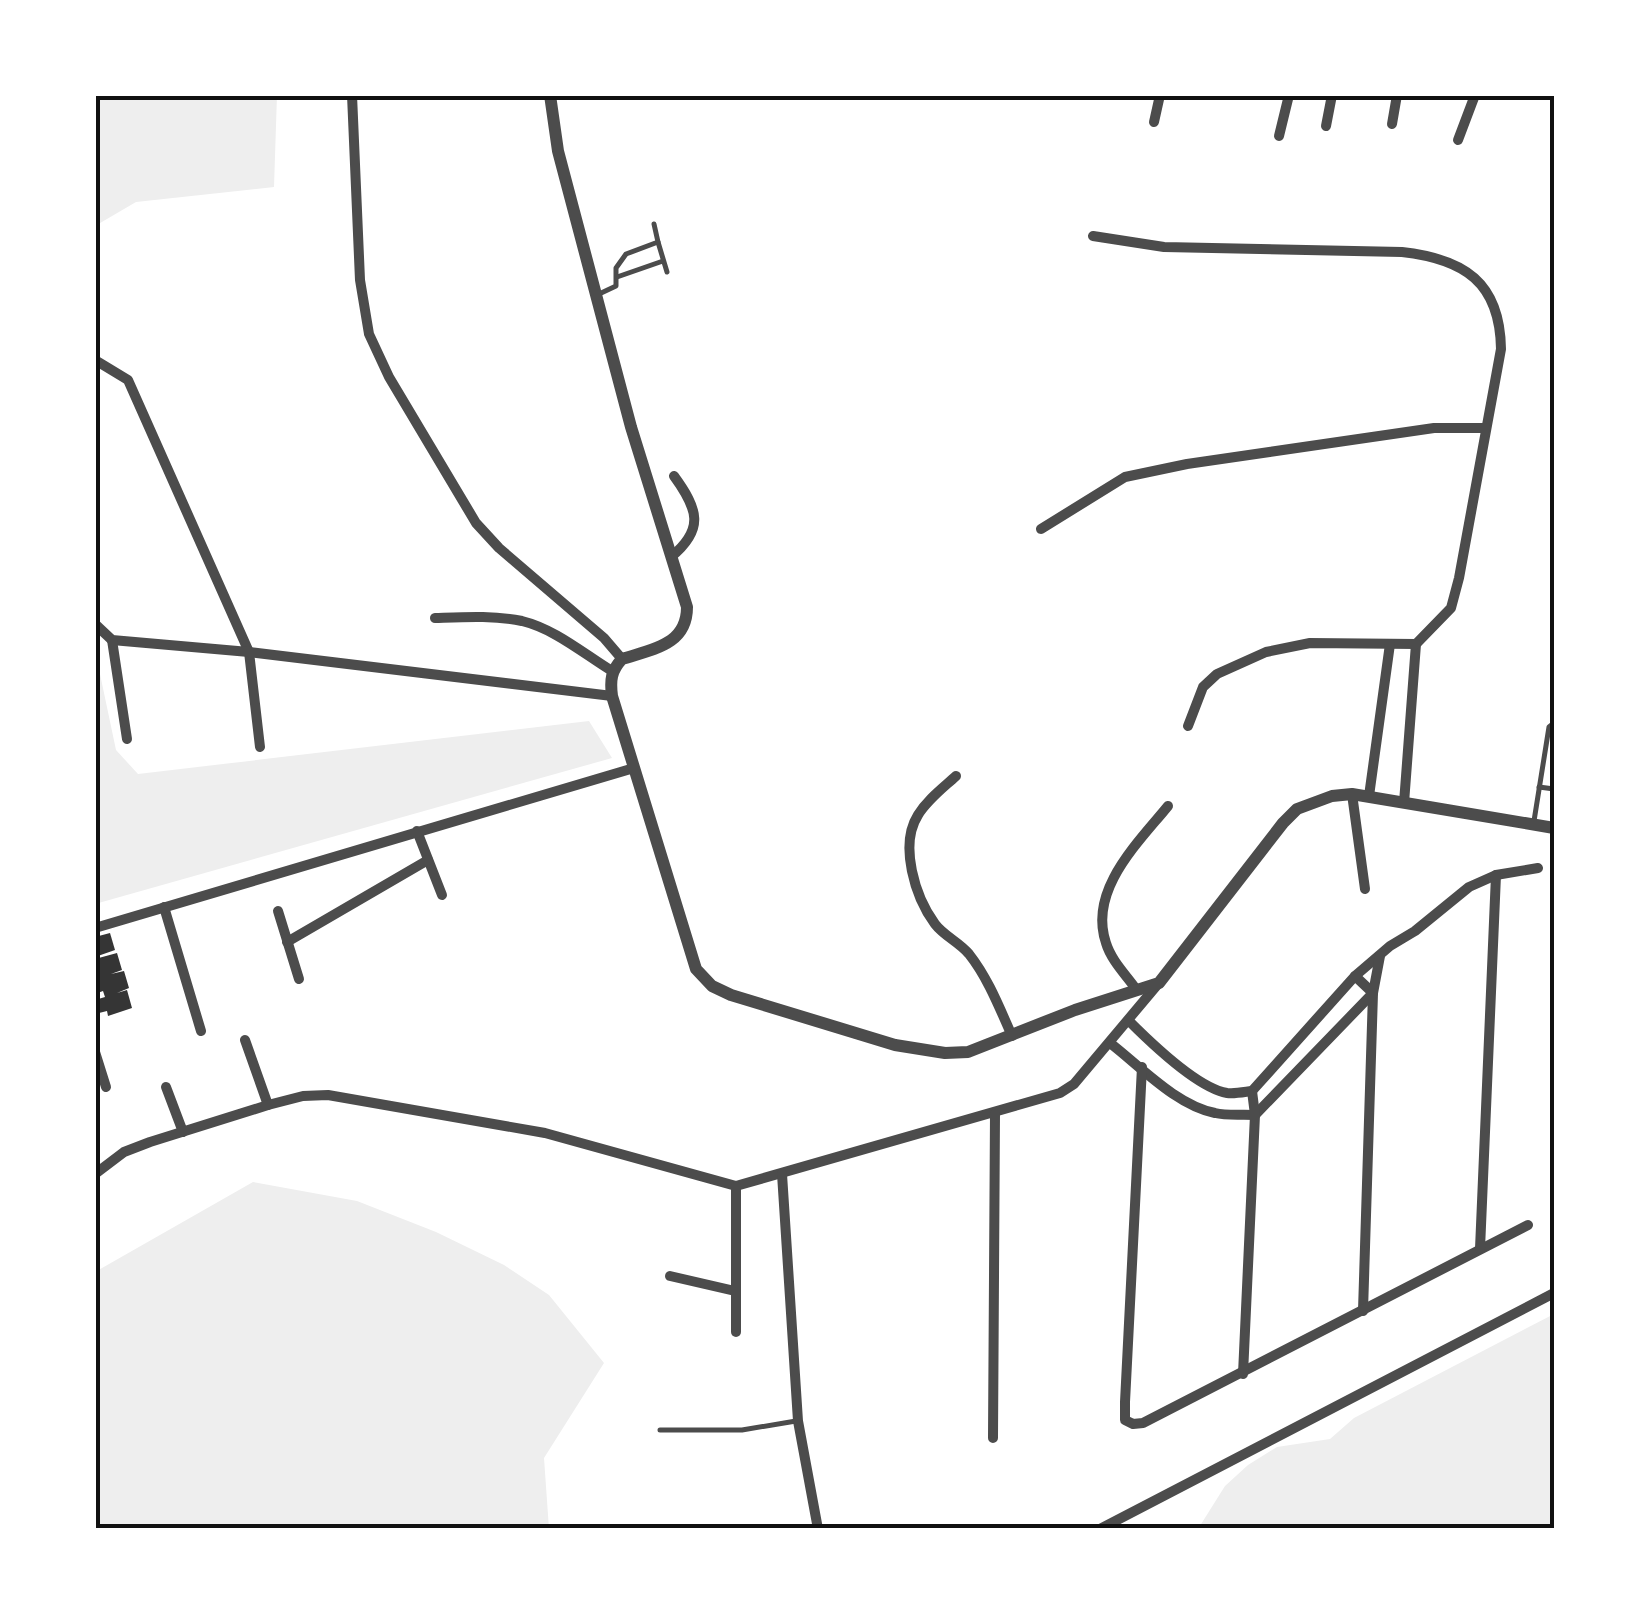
<svg xmlns="http://www.w3.org/2000/svg" width="1649" height="1624" font-family="'IBM Plex Serif',serif">
<rect width="100%" height="100%" fill="#fff"/>
<g fill="#eee">
<path d="M95 95H277L274 187 136 202 95 226Z"/>
<path d="M96 655 116 750 138 774 589 721 612 758 95 904Z"/>
<path d="M253 1182 357 1201 436 1232 504 1265 549 1295 604 1363 544 1458 549 1529H95V1272Z"/>
<path d="M1554 1314V1529H1198L1225 1486 1248 1465 1277 1447 1330 1439 1354 1418Z"/>
</g>
<g fill="#353535">
<path d="M110 933 115 950 95 957V937Z"/>
<path d="M117 953 122 970 111 974 124 971 129 988 117 993 127 990 132 1008 108 1016 107 1011 95 1014V1000L105 997 103 991 95 994V979L98 978 95 959Z"/>
</g>
<g fill="none" stroke-linecap="round" stroke-linejoin="round">
<g stroke="#4c4c4c" stroke-width="5">
<path d="M658 242 667 272"/>
<path d="M617 277 663 261"/>
<path d="M599 294 616 286V268L626 254 658 242 654 224"/>
<path d="M1539 787 1554 789"/>
<path d="M1534 821 1549 727 1554 723"/>
<path d="M660 1430H742L796 1421"/>
</g>
<g stroke="#4c4c4c" stroke-width="10">
<path d="M352 95 360 280 369 334 389 377 476 523 499 548 604 638 622 659"/>
<path d="M1154 122 1160 95"/>
<path d="M1392 124 1397 95"/>
<path d="M1326 126 1332 95"/>
<path d="M1279 136 1289 95"/>
<path d="M1458 140 1475 95"/>
<path d="M1093 236 1164 247 1402 252C1464 259 1500 282 1501 349L1459 578 1451 608 1416 644 1404 803"/>
<path d="M95 360 128 380 249 652 260 747"/>
<path d="M1041 529 1125 477 1187 464 1434 428H1486"/>
<path d="M671 557C705 529 698 509 674 476"/>
<path d="M435 618C463 617 494 615 522 621 555 629 584 654 612 671"/>
<path d="M95 624 112 640 249 652 612 696"/>
<path d="M112 640 127 739"/>
<path d="M1188 726 1203 687 1217 674 1266 652 1310 643 1416 644"/>
<path d="M956 776C943 788 928 799 918 815 899 845 915 897 935 924 944 936 959 942 969 954 988 978 1000 1009 1012 1036"/>
<path d="M1352 794 1365 889"/>
<path d="M1369 796 1390 644"/>
<path d="M417 831 442 895"/>
<path d="M164 907 201 1031"/>
<path d="M278 911 299 979"/>
<path d="M95 928 634 768"/>
<path d="M287 942 428 860"/>
<path d="M1355 976 1373 993 1363 1311"/>
<path d="M1136 989C1126 975 1111 960 1106 943 1088 890 1138 843 1168 806"/>
<path d="M1129 1021C1150 1042 1198 1088 1227 1093 1235 1094 1244 1092 1252 1091L1355 976 1390 946 1415 931 1469 887 1496 875 1538 868"/>
<path d="M245 1040 268 1105"/>
<path d="M1110 1043C1141 1067 1176 1105 1215 1113 1228 1116 1242 1114 1255 1115L1373 993 1380 956"/>
<path d="M95 1052 106 1087"/>
<path d="M1142 1067 1125 1402V1420L1133 1424 1143 1423 1528 1225"/>
<path d="M166 1087 183 1132"/>
<path d="M95 1174 124 1152 150 1142 268 1105 303 1096 328 1095 545 1133 736 1186 1060 1093 1074 1084 1158 984"/>
<path d="M782 1174 798 1421 818 1529"/>
<path d="M1480 1249 1496 875"/>
<path d="M670 1276 735 1291"/>
<path d="M736 1332V1186"/>
<path d="M1243 1374 1255 1115 1252 1091"/>
<path d="M993 1438 995 1114"/>
<path d="M1100 1529 1554 1293"/>
</g>
<path stroke="#4c4c4c" stroke-width="12" d="M550 95 558 151 631 427 687 607C687 645 653 649 622 659 611 671 610 680 612 696L696 969 712 986 731 995 895 1045 945 1053 968 1052 1075 1010 1159 983 1283 823 1297 809 1332 796 1352 794 1554 828"/>
</g>
<rect width="1649" height="1624" fill="none" stroke="#ffffff" stroke-width="195"/>
<rect x="98" y="98" width="1454" height="1428" fill="none" stroke="#111" stroke-width="4"/>
</svg>
